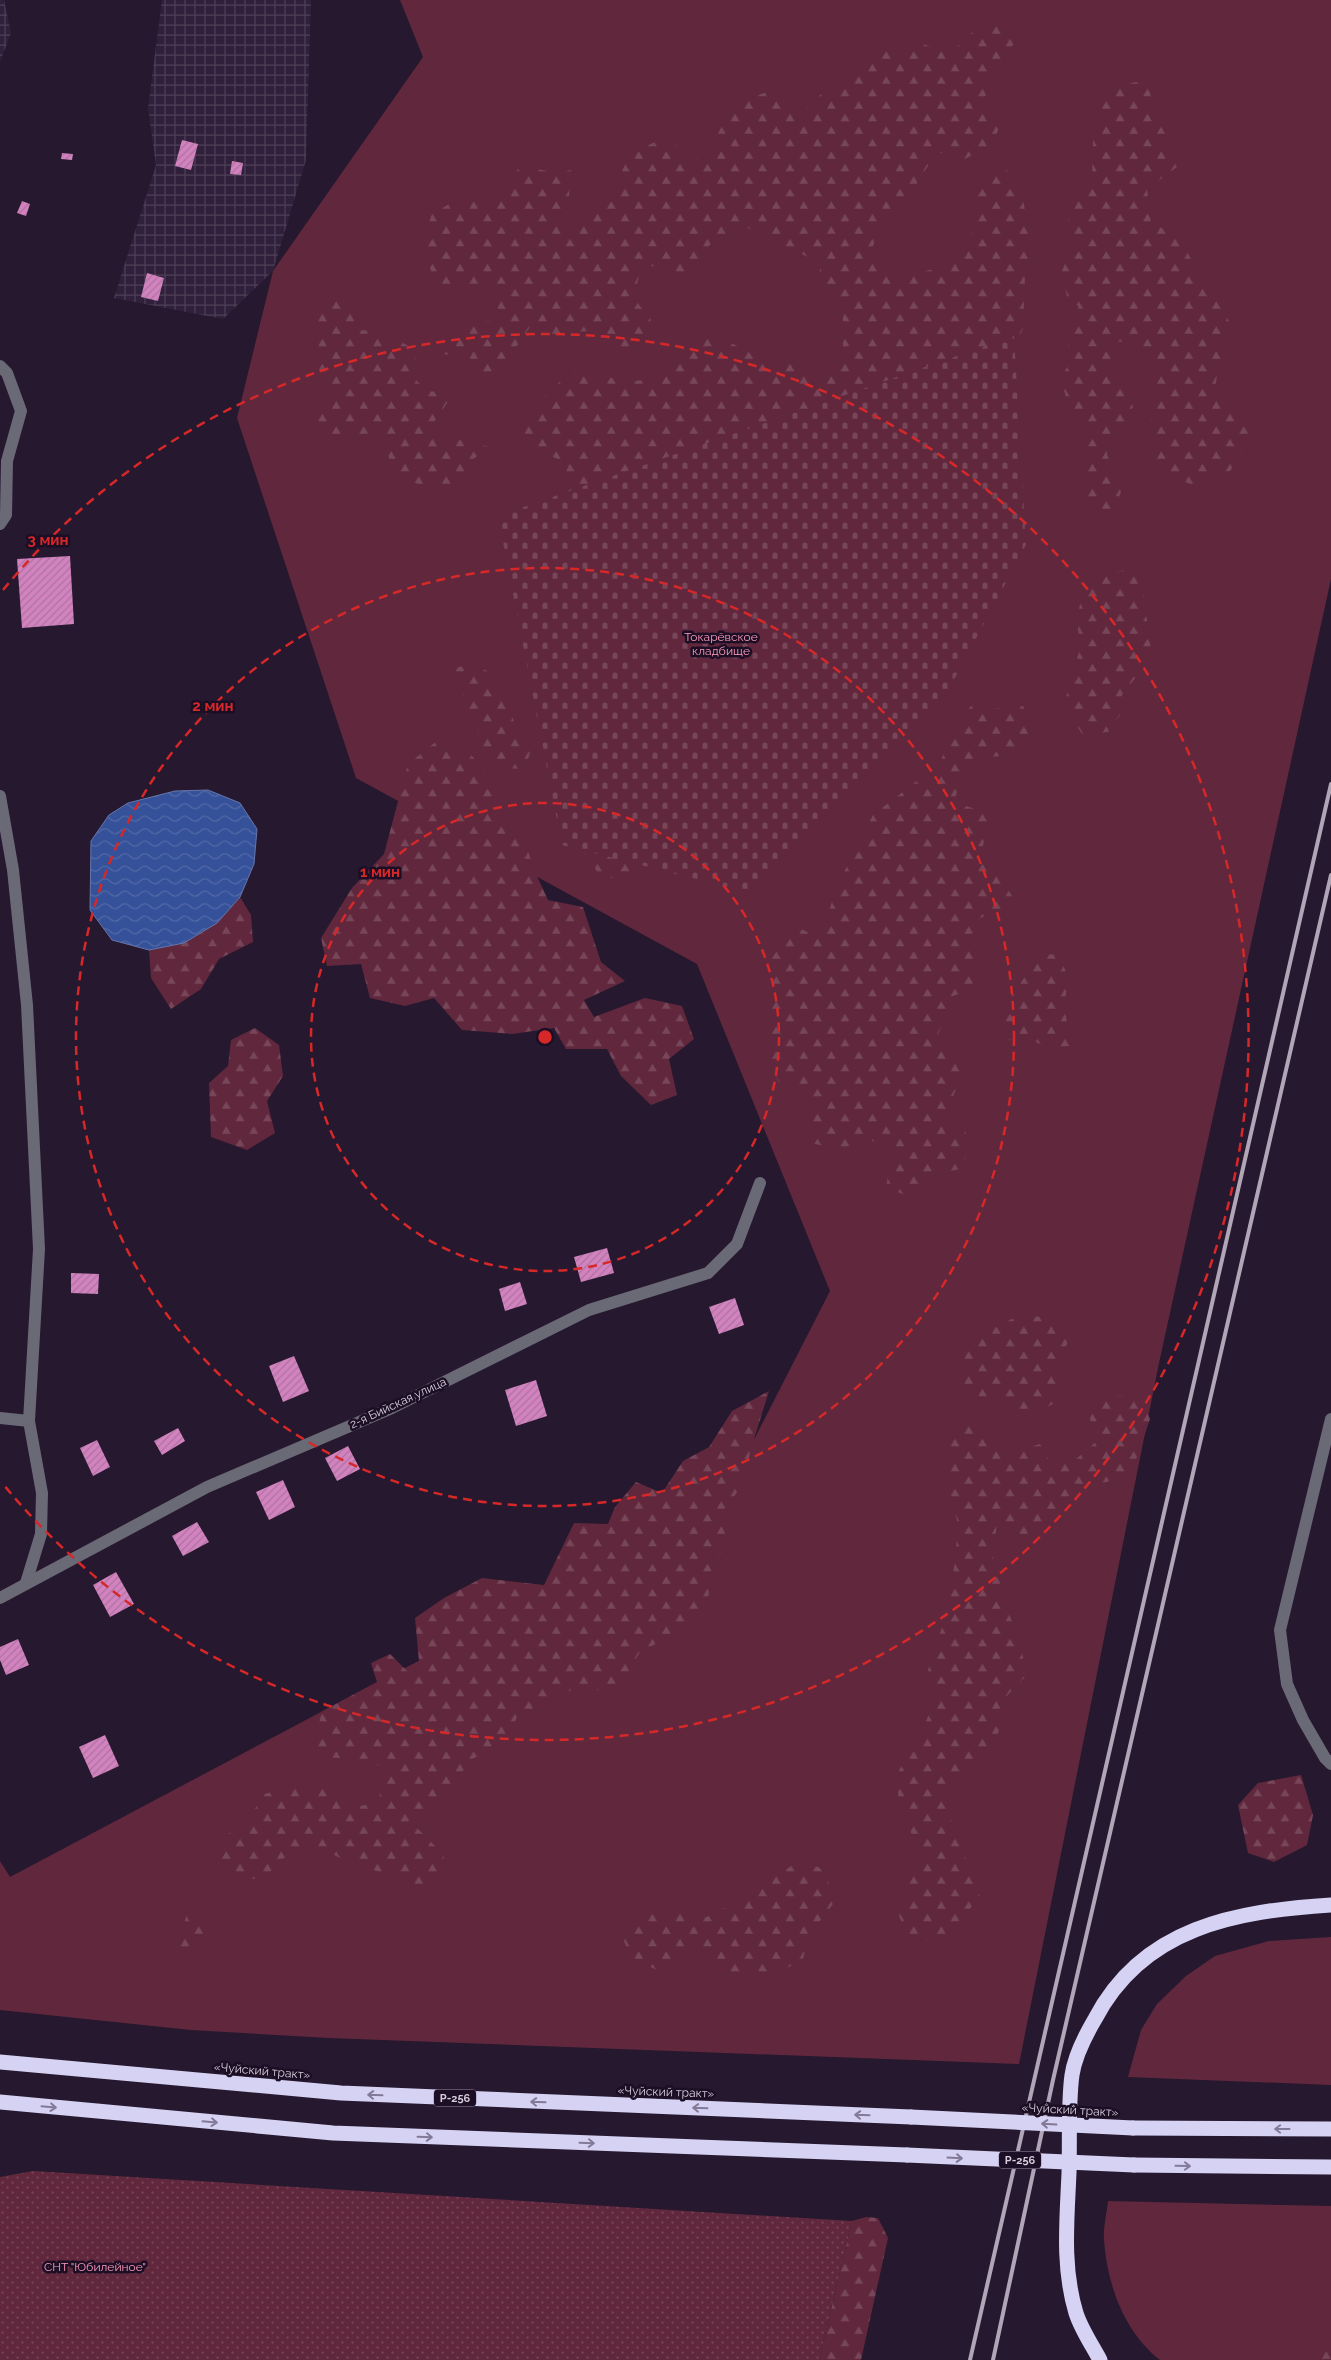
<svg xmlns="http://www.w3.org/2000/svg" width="1331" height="2360" font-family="Raleway,sans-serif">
<defs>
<pattern id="industrial-grid" width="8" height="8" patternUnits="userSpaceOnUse" patternTransform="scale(1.25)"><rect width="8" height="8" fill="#31203b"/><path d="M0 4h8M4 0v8" fill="none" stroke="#4e3f57"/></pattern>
<pattern id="forest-firs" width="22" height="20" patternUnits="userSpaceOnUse" patternTransform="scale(1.25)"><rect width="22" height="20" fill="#61283d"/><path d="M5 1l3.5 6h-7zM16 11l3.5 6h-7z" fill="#774659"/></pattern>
<pattern id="cemetery-stones" width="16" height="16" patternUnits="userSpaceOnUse" patternTransform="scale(1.25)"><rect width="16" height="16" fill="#61283d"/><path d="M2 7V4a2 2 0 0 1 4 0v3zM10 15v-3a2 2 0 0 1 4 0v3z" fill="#774659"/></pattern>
<pattern id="garden-dots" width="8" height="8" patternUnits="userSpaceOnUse" patternTransform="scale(1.25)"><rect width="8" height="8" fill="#61283d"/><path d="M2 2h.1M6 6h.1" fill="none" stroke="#774659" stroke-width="1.8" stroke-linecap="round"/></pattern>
<pattern id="water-waves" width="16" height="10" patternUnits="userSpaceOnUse" patternTransform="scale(1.25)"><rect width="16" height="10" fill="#355199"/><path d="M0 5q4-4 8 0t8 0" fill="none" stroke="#5269a7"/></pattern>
<pattern id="building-hatch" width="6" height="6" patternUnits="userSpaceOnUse" patternTransform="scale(1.25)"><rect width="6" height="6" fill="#d283bf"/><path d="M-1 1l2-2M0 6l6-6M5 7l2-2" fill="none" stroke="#ae72a0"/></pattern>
</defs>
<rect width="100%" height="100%" fill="#26182e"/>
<g fill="url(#industrial-grid)">
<path d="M0 0H4L11 33 0 62Z"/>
<path d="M162 0H311L306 160 273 271 223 319 114 298 156 165 148 108Z"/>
</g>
<g fill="#61283d">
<path d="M400 0H1331V579L1159 1363 1019 2064 329 2038 191 2030 0 2010V1861L10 1877 368 1687 720 1506 830 1291 697 964 356 778 237 418 273 271 423 57Z"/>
<path d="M1331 1937V2085L1128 2077 1141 2030 1157 2004 1186 1976 1215 1956 1269 1941Z"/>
<path d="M1108 2201 1331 2206V2360H1160C1124 2332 1107 2284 1104 2240 1103 2227 1107 2213 1108 2201Z"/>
</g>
<g fill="url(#forest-firs)">
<path d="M1001 21 1020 35 992 75 982 107 1002 120 993 143 965 159 938 152 918 180 910 203 885 213 869 257 907 277 942 266 976 229 973 187 986 174 1006 169 1022 196 1031 237 1025 276 1023 329 1001 372 657 853 628 884 598 873 584 851 561 508 568 463 530 448 523 429C537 404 553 385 576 369L629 382 656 378 690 345 716 335 767 362 783 361 819 378 843 349V315L816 282 822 264 748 228 716 238 684 274 619 258 639 277 633 297 651 320 638 347 613 351 587 331 552 335 530 327 503 366 478 382 470 358 443 354 458 323 493 321 501 299 489 285 439 290 423 251 431 215 459 198 496 206 520 166 558 173 571 170 569 196 555 219 574 229 599 213 615 186 631 152 675 134 679 162 706 157 722 126 740 102 777 88 799 117 822 93 856 77 876 54 918 43 951 52 976 29Z"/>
<path d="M1149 79 1152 110 1168 139 1177 167 1147 189 1151 224 1179 234 1201 281 1216 296 1232 327 1219 366 1213 398 1236 409 1255 435 1230 471 1192 485 1157 468 1149 435 1158 375 1141 346 1116 341 1109 378 1125 385 1133 407 1107 454 1121 492 1110 519 1090 508 1082 474 1087 431 1070 412 1061 379 1070 361 1067 326 1079 307 1067 297 1062 271 1073 244 1066 228 1076 198 1092 177 1093 141 1103 102 1115 87Z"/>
<path d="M345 294 358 330 383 331 415 350 416 380 427 391 454 393 427 432 491 447 473 459 467 485 436 490 409 481 390 460 378 432 339 441 316 425 329 397 318 367 319 325 315 312 332 296Z"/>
<path d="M1127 570 1144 581V609L1149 627 1151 658 1122 695 1123 711 1108 732 1082 734 1065 707 1068 687 1080 649 1077 617 1087 576Z"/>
<path d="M472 662 490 673 507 702 516 727 531 749 525 769 505 768 482 745 454 669Z"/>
<path d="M971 706 994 709 1023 706 1038 733 1020 755 987 757 964 768 954 802 990 814 980 859 1002 879 1017 905 980 918 969 941 978 957 972 989 950 997 948 1011 933 1045 949 1048 964 1067 944 1121 966 1131 965 1168 935 1174 914 1199 886 1187 892 1155 870 1139 840 1149 810 1143 814 1104 805 1095 779 1082 766 1056 771 1007V959L796 927 826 940 829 911 837 886 873 815 922 777 935 775 955 726Z"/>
<path d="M438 740 465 749 479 763 490 781 503 823 524 840 536 874 548 900 583 907 601 962 625 981 584 1000 594 1017 645 998 682 1006 694 1039 669 1059 677 1095 651 1105 621 1076 607 1049H566L554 1028 512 1034 462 1030 434 998 405 1006 370 998 361 964 327 966 321 938 352 888 384 854 408 764Z"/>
<path d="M240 897 251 915 253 942 219 959 201 989 171 1009 151 978 149 950 184 943 217 923Z"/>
<path d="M1057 954 1069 977 1064 1005 1071 1046 1049 1048 1027 1038 1004 1041 998 1017 1028 972 1043 955Z"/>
<path d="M255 1028 279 1045 283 1076 267 1101 275 1133 247 1150 211 1137 209 1083 228 1066 231 1040Z"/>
<path d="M1022 1314 1052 1319 1070 1337 1058 1364 1062 1381 1053 1404 1026 1417 1005 1403 982 1399 964 1383 959 1349 970 1340Z"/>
<path d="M769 1391 750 1452 745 1482 719 1516 728 1542 712 1565 708 1599 665 1639 640 1652 626 1675 610 1692 578 1687 517 1716 509 1741 472 1759 453 1784 441 1808 411 1822 444 1855 440 1876 421 1886 347 1861 321 1849 292 1850 265 1877 233 1882 215 1858 227 1835 250 1816 265 1794 296 1784 322 1787 348 1808 378 1803 386 1767 343 1758 314 1757 321 1712 377 1682 371 1663 390 1654 413 1677 419 1661 415 1618 444 1598 482 1578 544 1585 574 1523 608 1524 615 1507 636 1482 662 1493 683 1461 709 1447 732 1411Z"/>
<path d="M1112 1396 1140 1397 1150 1419 1133 1468 1107 1482 1075 1485 1060 1514 1024 1536 997 1522 993 1558 1009 1614 1021 1645 1026 1676 1000 1703 1002 1721 990 1758 949 1783 951 1819 980 1897 944 1939 908 1940 897 1910 922 1856 899 1807 897 1774 921 1732 936 1699 928 1670 945 1618 954 1568 958 1525 947 1479 945 1434 969 1426 981 1429 999 1449 1013 1452 1040 1444 1054 1469 1076 1459 1097 1441 1087 1409Z"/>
<path d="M1301 1775 1313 1815 1307 1845 1274 1862 1248 1853 1238 1805 1258 1783Z"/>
<path d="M801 1859 826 1871 833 1904 810 1934 802 1962 765 1976 728 1972 706 1957 686 1949 657 1970 631 1958 621 1934 646 1909 707 1917 750 1895Z"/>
<path d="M187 1914 210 1925 209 1945 188 1956 176 1948Z"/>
<path d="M866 2217 878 2218 888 2238 861 2360H819L852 2221Z"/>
<path d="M1331 2341V2360H1311L1314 2350Z"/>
</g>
<path fill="url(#cemetery-stones)" d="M1014 336 1026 545 950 687 752 893 562 845 498 516Z"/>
<path fill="url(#garden-dots)" d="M33 2171 852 2221 819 2360H0V2177Z"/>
<path fill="url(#water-waves)" stroke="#6676ad" d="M208 790 240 803 257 829 254 864 240 897 217 923 184 943 149 950 112 940 90 910 91 841 109 815 128 803 175 791Z"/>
<g fill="url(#building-hatch)">
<path d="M182 140 198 144 191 170 175 166Z"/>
<path d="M62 153 73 154 72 160 61 159Z"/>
<path d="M232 161 243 163 241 175 230 174Z"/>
<path d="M22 201 30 204 26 216 17 213Z"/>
<path d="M147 273 164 278 158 301 141 297Z"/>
<path d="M70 556 74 624 22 628 17 559Z"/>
<path d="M607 1248 614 1273 581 1282 574 1257Z"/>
<path d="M71 1273 99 1274 98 1294 71 1293Z"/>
<path d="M520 1282 527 1304 505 1311 499 1289Z"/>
<path d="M735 1298 744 1325 719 1334 709 1307Z"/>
<path d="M294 1356 309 1391 283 1402 269 1366Z"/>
<path d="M536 1380 547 1416 516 1426 505 1390Z"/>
<path d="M178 1428 185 1441 162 1455 154 1441Z"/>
<path d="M97 1440 110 1467 93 1476 80 1448Z"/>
<path d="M348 1446 360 1469 337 1481 325 1458Z"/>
<path d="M283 1480 295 1507 269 1520 256 1492Z"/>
<path d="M197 1522 209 1542 183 1556 172 1536Z"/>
<path d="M116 1572 134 1604 110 1617 93 1585Z"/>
<path d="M18 1639 29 1665 6 1675 0 1660V1647Z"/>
<path d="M105 1735 119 1766 93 1778 79 1747Z"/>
</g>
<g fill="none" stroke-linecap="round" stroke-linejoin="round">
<g stroke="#6a6976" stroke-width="12">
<path d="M0 366 7 373 21 411 7 461 6 515 0 524"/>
<path d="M0 796 13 870 27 1005 39 1249 29 1421 42 1493 41 1534 26 1583"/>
<path d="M0 1418 29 1421"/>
<path d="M1331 1419 1280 1630 1287 1684 1303 1720 1325 1758 1331 1764"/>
<path d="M0 1598 207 1487 392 1408 589 1310 708 1273 737 1244 760 1183"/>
</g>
<g stroke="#d5d2f4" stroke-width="15">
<path d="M0 2062 341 2093 911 2117"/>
<path d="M0 2102 333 2133 907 2155"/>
<path d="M1133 2128 1331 2129"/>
<path d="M1134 2165 1331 2167"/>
<path d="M1100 2360C1092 2345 1081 2329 1076 2313 1062 2267 1067 2220 1069 2173 1070 2144 1068 2103 1072 2075 1075 2055 1085 2036 1095 2019 1143 1927 1236 1911 1331 1905"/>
</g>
<g stroke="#b0a6b7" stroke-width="4">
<path d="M970 2360 1331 784"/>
<path d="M993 2360 1053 2080 1331 875"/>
</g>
<g stroke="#d5d2f4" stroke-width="15">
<path d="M911 2117 1133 2128"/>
<path d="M907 2155 1134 2165"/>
</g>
</g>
<defs><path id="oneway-shaft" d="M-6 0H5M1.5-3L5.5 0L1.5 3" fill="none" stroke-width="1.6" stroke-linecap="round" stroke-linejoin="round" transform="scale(1.25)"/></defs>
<g stroke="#827a96">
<use href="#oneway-shaft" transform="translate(375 2095) rotate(-178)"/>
<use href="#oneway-shaft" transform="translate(538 2102) rotate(-178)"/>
<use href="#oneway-shaft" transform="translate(49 2107) rotate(5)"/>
<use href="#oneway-shaft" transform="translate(700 2108) rotate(-178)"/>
<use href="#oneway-shaft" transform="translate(862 2115) rotate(-178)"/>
<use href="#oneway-shaft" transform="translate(210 2122) rotate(5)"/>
<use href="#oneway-shaft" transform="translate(1049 2124) rotate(-177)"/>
<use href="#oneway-shaft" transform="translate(1282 2129) rotate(-180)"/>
<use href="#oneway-shaft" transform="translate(425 2137) rotate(2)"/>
<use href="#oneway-shaft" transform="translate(587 2143) rotate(2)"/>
<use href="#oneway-shaft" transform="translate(955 2158) rotate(3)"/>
<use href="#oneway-shaft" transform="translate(1183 2166) rotate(1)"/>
</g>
<g fill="none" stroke="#d62828" stroke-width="2.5" stroke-dasharray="9 6">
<circle cx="545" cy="1037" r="234"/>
<circle cx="545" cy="1037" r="469"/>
<path d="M3 590A703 703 0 1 1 3 1484"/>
</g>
<g text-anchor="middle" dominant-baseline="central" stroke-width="5" stroke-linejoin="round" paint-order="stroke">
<g fill="#1c0e24" stroke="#9f94a6" stroke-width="1">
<rect x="434" y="2089.5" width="42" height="17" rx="4"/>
<rect x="999" y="2151.5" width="42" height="17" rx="4"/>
</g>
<g font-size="11" font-weight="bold" fill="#d7cedd">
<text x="455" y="2098">Р-256</text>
<text x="1020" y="2160">Р-256</text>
</g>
<g font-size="12" fill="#fe9cbc" stroke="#1c0e24">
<text x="721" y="637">Токарёвское<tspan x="721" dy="14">кладбище</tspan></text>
<text x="95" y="2267">СНТ "Юбилейное"</text>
</g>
<g font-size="12" fill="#d7cedd" stroke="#1c0e24">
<text transform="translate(398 1403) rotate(-25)">2-я Бийская улица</text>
<text transform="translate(262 2071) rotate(5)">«Чуйский тракт»</text>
<text transform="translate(666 2092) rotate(2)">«Чуйский тракт»</text>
<text transform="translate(1070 2110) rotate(3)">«Чуйский тракт»</text>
</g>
</g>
<circle cx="545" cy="1037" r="8" fill="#d62828" stroke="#1c0e24" stroke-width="2.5"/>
<g font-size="15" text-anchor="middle" font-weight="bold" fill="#d62828" stroke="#1c0e24" stroke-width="5" stroke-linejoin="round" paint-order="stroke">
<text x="48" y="545">3 мин</text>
<text x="213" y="711">2 мин</text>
<text x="380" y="877">1 мин</text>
</g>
</svg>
